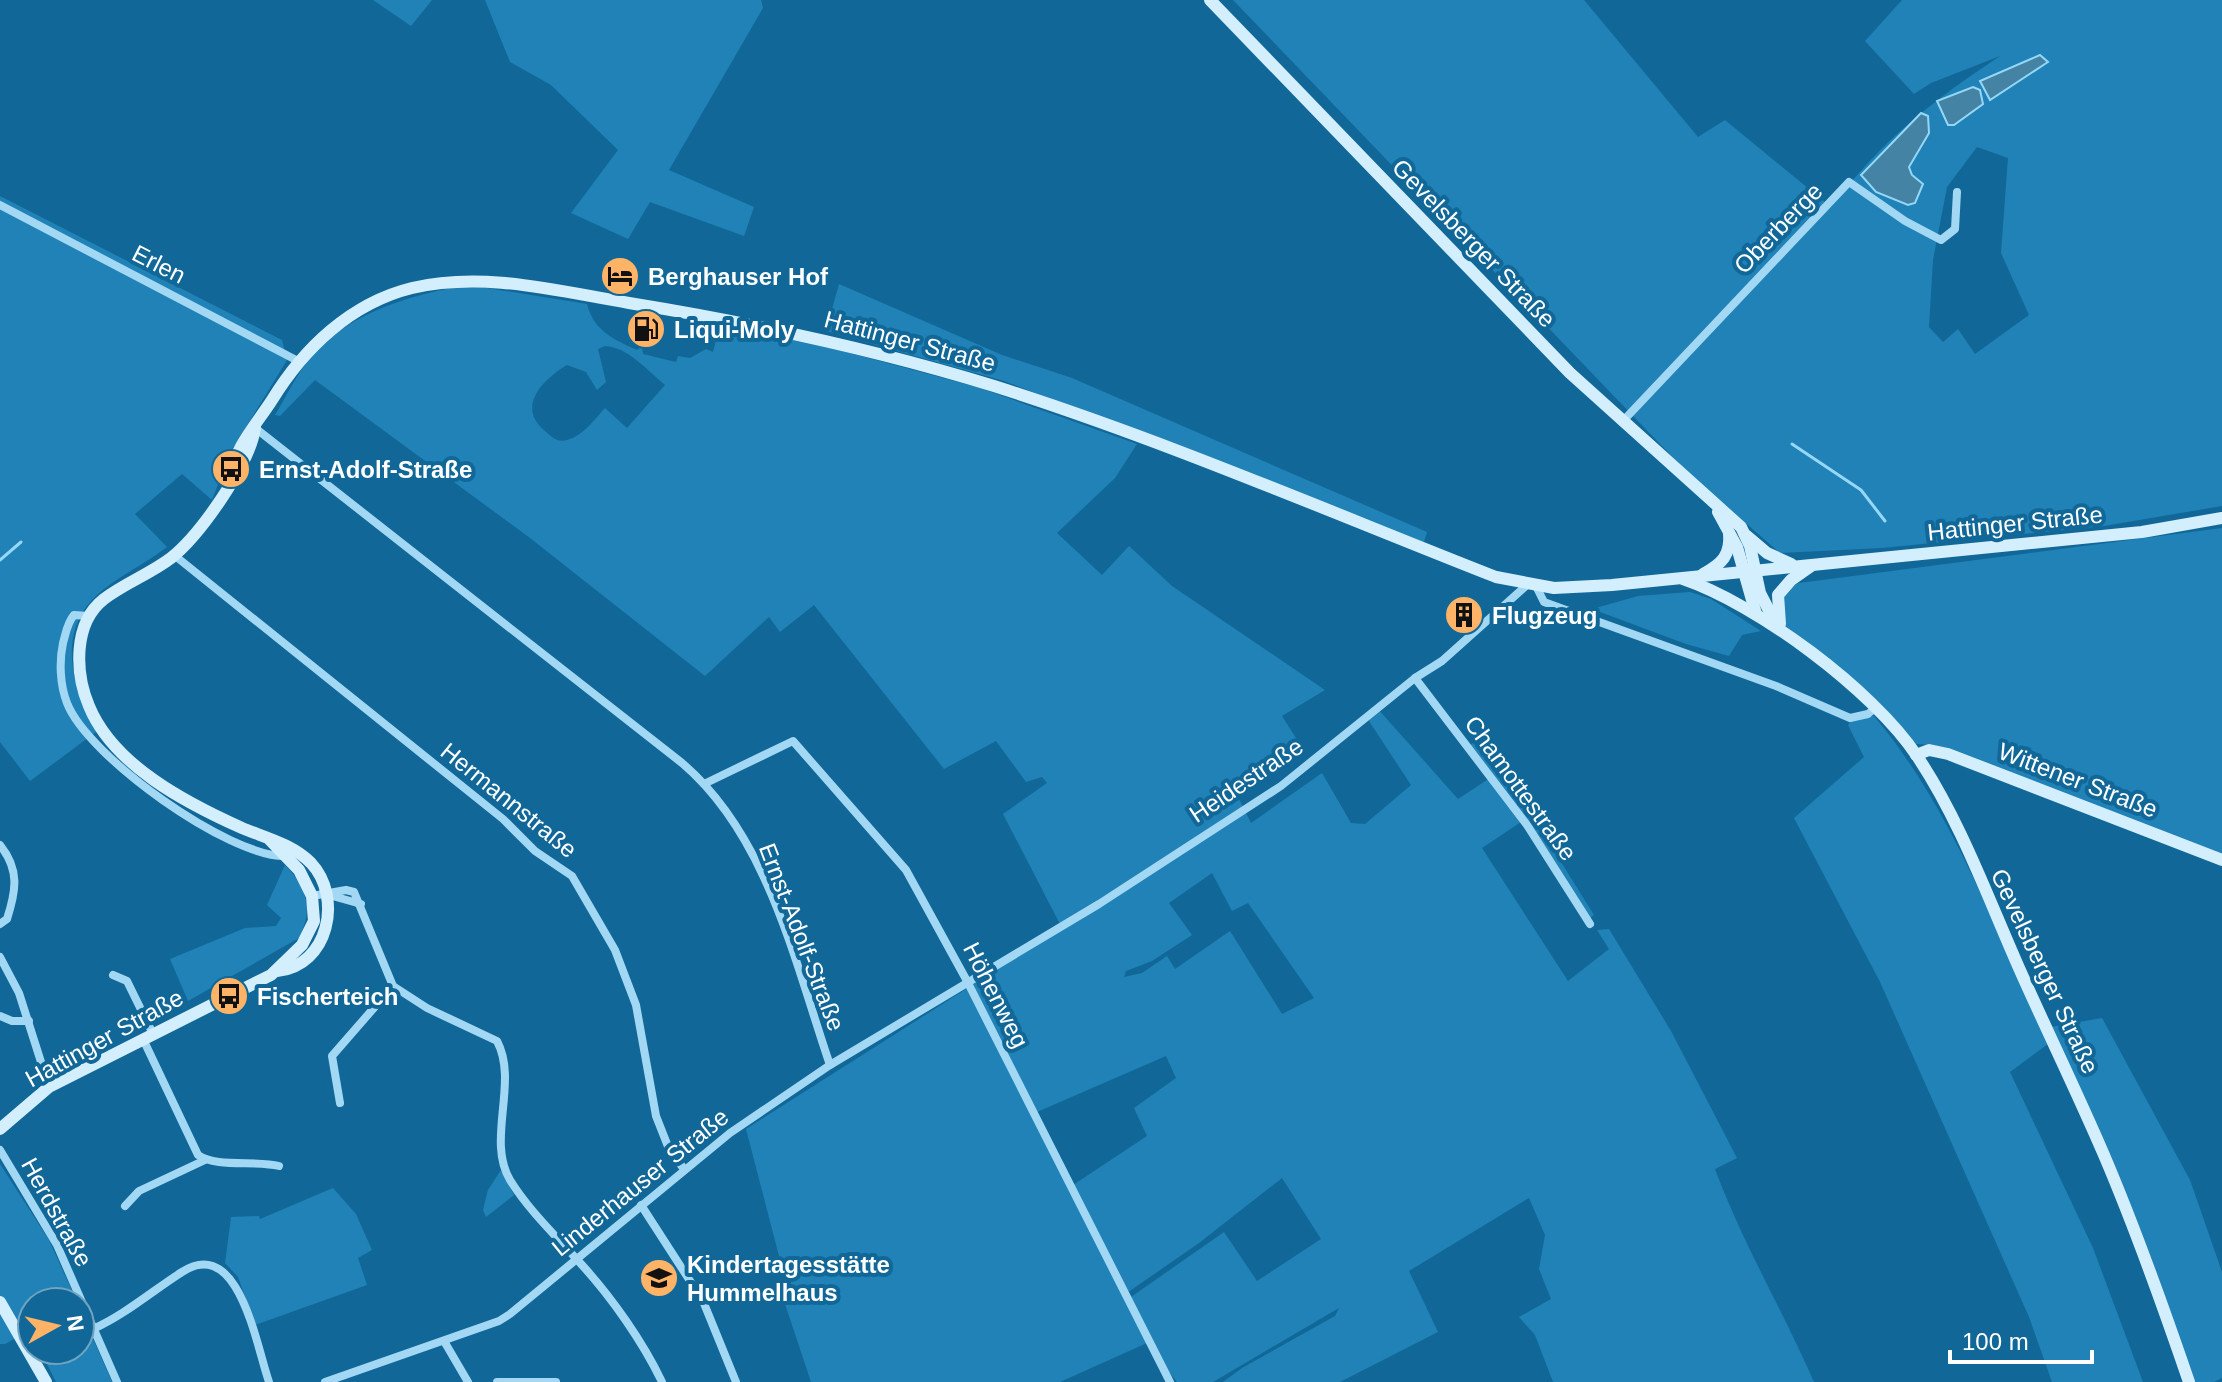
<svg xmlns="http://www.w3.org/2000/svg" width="2222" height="1382" font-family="Arial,sans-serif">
<rect width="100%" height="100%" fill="#116898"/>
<g fill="#2082b6" fill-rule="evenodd">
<path d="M373 0H432L411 26Z"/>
<path d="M485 0H761L763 8 669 170 754 207 744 236 650 202 628 239 571 213 618 150 551 85 510 62Z"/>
<path d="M1233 0H1584L1698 137 1725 120 1831 207C1881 141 1932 101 2000 56L1931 83 1914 94 1865 41 1902 0H2222V506L2104 526 1882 548 1780 553 1686 471ZM1977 147 2008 158 2001 253 2029 315 1975 354 1958 329 1943 342 1929 327 1933 260 1947 187Z"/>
<path d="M0 196 282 340 287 360 229 455 212 500 182 474 135 514 167 547C144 565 112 579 92 600 56 639 75 692 96 732L30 781 0 742Z"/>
<path d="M839 284 1002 355 1072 378 1427 532 1424 542 1004 381 826 331Z"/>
<path d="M456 287 487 288 587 304C594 331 613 339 637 350L642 346 643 354 676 362 678 356 690 358 706 349 713 352 720 325 798 339 977 387 1137 444 1115 478 1057 533 1102 575 1129 546 1172 586 1325 690 1282 716 1301 746 1233 787 1251 823 1322 773 1351 823 1365 824 1411 785 1367 718 1378 709 1458 799 1490 778 1521 822 1482 848 1568 981 1609 949 1597 930 1609 929 1671 1031 1737 1158 1715 1169C1743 1244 1782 1309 1814 1382H1553L1535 1335 1519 1317 1551 1299 1539 1269 1545 1235 1529 1198 1409 1271 1438 1332 1340 1382H1223L1242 1368 1335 1316 1339 1308 1213 1382H1177L1165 1367 1131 1297 1224 1232 1257 1281 1321 1239 1282 1178 1199 1243 1124 1295 1147 1343 1060 1382H811L780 1289 791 1283 779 1256 746 1129 1062 928 1003 814 1047 783 1042 777 1026 782 996 741 944 769 814 605 780 632 769 617 705 676 530 538 315 380 280 416 275 415C286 397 295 377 308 361 342 316 404 297 456 287ZM605 346C628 347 648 371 665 385L627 428 605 408C594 420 583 436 567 440 557 443 552 437 545 431 516 407 542 380 567 365L586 372 597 390 606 382 598 349ZM1212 873 1232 911 1248 903 1314 998 1282 1014 1230 931 1175 969 1167 956 1142 973 1124 977 1126 971 1152 961 1192 935 1169 903ZM1166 1056 1176 1078 1134 1108 1147 1136 1073 1185 1037 1112Z"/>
<path d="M2222 528V857L1933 745 1916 744 1878 701 1787 629C1778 611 1779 591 1799 583Z"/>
<path d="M1690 592 1711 599 1761 631 1742 635 1729 656 1686 644 1592 609 1638 596Z"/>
<path d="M1874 716C1954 811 1996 933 2048 1044L2010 1072 2093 1248 2143 1382H2052L2029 1317 1880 982 1794 818 1864 757 1848 725 1851 720Z"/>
<path d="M1481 736 1485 741 1480 746 1536 822 1594 915 1590 918 1470 745Z"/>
<path d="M285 865C307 888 314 908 299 938L188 1001 170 959 245 928 276 926 281 918 267 905Z"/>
<path d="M2102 1018 2190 1180 2222 1272V1378L2214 1382H2194L2050 1027Z"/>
<path d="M0 1164 49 1240 77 1302H32V1332L30 1330 5 1344H0Z"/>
<path d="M501 1170 514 1195 486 1217 483 1210 488 1190Z"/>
<path d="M333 1188 356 1214 372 1250 358 1258 367 1285 255 1325 238 1277 225 1263 231 1217 259 1216 260 1219Z"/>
<path d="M80 1309 112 1382H56L40 1350H80Z"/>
</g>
<g fill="#4583a4" stroke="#94d7f7" stroke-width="2">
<path d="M2040 55 2048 62 1990 100 1980 81Z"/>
<path d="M1973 87 1980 90 1983 104 1954 125H1948L1937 101Z"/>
<path d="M1921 113 1928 116 1929 133 1909 167 1912 175 1923 184 1915 203 1908 205 1876 192 1861 175Z"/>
</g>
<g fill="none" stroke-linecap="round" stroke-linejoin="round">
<g stroke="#94d7f7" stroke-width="3">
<path d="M1792 444 1861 490 1885 521"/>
<path d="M0 560 21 542"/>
</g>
<g stroke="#a3d8f4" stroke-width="8">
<path d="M0 205 298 361"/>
<path d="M1622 422 1849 182 1905 221 1941 240 1955 229 1957 192"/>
<path d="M255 428 682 763C768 836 795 963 830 1065"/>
<path d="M174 555 503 819 535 851 572 876 615 950 636 1005 656 1116 669 1149 684 1169"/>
<path d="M1536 586 1544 602 1776 686 1850 718 1868 714 1875 708"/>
<path d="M89 616 74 615C67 623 66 633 63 643 59 662 60 685 67 703 88 757 229 857 285 856"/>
<path d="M1415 678 1527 825 1590 924"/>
<path d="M704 784 793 741 906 870 967 981 1170 1382"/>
<path d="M0 845C20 870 16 891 7 919L0 924"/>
<path d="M329 895 361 904"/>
<path d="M312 896 346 890 354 892 393 986 427 1008 497 1041C519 1082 486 1140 510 1180 529 1211 559 1239 582 1265 612 1298 643 1342 662 1382"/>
<path d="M0 957 19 993 49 1087"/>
<path d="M113 975 127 981 153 1034"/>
<path d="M0 1016 12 1021H29"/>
<path d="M143 1039 198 1155C216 1168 256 1160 279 1166"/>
<path d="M340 1103 332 1056 393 986"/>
<path d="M0 1150 57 1245 117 1382"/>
<path d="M641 1205 703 1301 736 1382"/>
<path d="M125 1206 139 1191 205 1160"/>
<path d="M93 1329C126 1314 152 1291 182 1272 239 1235 256 1345 269 1382"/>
<path d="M444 1341 468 1382"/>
<path d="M325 1382 499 1321 510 1314 730 1133 830 1065 1099 904 1281 786 1415 678 1442 661 1527 585"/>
<path d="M497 1382H556"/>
</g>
<g stroke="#d3eefd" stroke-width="12">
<path d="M1210 0 1570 373 1741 527 1750 546 1760 593 1778 628"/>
<path d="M255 428C250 464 200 535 171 558 150 574 125 583 104 599 73 623 75 673 89 706 113 765 186 803 242 828 266 838 292 844 311 863 343 897 329 966 277 971"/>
<path d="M230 480C233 449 256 425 272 400 304 348 351 303 412 288 484 271 557 291 629 303 752 323 874 349 994 386 1164 440 1330 512 1496 577L1554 588 1612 585 2142 532 2222 518"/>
<path d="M1718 512 1737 547 1756 614"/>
<path d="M1747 536 1767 553 1791 564"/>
<path d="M1703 574C1722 564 1731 555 1729 533"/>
<path d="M1683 579C1757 604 1873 690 1917 756 1960 820 1988 898 2019 968 2047 1031 2077 1092 2104 1155 2136 1230 2163 1306 2189 1382"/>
<path d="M1780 624 1778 595 1791 580 1811 566"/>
<path d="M1916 755 1929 750 1948 754 2222 860"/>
<path d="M0 1129 49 1087 271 975 302 945 314 921 312 896 299 870 270 840"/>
<path d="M0 1302 46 1382"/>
</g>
</g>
<defs>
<g id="hotel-disc" transform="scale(2)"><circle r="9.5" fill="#ffb366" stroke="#116898"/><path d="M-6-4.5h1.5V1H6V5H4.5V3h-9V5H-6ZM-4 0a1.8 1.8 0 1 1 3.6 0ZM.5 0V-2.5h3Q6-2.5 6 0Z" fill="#111"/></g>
<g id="fuel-disc" transform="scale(2)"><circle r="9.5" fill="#ffb366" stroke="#116898"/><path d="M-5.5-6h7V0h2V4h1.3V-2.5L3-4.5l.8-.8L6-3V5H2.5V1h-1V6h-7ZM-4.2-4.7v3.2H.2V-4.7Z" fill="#111"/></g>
<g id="bus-disc" transform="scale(2)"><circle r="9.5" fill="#ffb366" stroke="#116898"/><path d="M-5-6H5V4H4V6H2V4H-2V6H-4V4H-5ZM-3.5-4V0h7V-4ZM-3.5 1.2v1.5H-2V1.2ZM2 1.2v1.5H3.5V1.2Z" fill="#111"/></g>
<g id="building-disc" transform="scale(2)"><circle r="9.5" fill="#ffb366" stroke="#116898"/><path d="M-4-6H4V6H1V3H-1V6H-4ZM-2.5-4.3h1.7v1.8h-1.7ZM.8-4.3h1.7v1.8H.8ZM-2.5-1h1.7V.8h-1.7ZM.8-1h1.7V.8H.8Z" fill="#111"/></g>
<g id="school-disc" transform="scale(2)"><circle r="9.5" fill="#ffb366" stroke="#116898"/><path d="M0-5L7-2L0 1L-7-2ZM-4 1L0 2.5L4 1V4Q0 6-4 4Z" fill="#111"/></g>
</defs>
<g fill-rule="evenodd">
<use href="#hotel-disc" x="620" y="276"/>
<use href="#fuel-disc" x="646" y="329"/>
<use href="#bus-disc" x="231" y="469"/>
<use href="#building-disc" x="1464" y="615"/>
<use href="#bus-disc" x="229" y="996"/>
<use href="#school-disc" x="659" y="1278"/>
</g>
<g text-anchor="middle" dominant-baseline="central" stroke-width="8" stroke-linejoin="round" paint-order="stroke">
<g font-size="24" fill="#fff" stroke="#116898">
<text transform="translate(1778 228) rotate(-46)">Oberberge</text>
<text transform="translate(1474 243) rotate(46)">Gevelsberger Straße</text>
<text transform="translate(159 264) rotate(27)">Erlen</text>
<text transform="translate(910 341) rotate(15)">Hattinger Straße</text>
<text transform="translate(2015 523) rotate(-6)">Hattinger Straße</text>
<text transform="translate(1246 780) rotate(-34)">Heidestraße</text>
<text transform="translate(2078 780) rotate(21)">Wittener Straße</text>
<text transform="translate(1521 788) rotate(54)">Chamottestraße</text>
<text transform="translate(509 800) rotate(39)">Hermannstraße</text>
<text transform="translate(802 937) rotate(69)">Ernst-Adolf-Straße</text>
<text transform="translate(2045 971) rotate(65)">Gevelsberger Straße</text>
<text transform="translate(996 995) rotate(63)">Höhenweg</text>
<text transform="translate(104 1038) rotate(-29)">Hattinger Straße</text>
<text transform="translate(640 1182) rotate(-39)">Linderhauser Straße</text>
<text transform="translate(57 1212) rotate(61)">Herdstraße</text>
</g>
<g font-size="24" font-weight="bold" fill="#fff" stroke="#116898" text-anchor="start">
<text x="648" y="276">Berghauser Hof</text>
<text x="674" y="329">Liqui-Moly</text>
<text x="259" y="469">Ernst-Adolf-Straße</text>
<text x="1492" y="615">Flugzeug</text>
<text x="257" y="996">Fischerteich</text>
<text x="687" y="1264">Kindertagesstätte<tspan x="687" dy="28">Hummelhaus</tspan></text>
</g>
</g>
<g transform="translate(56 1326) rotate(82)"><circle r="38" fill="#116898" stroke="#70a4c1" stroke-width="2"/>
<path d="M0-6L14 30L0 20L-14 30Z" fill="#ffb366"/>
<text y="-12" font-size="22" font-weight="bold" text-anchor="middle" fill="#ffffff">N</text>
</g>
<path d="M1950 1350v12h142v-12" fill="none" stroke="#ffffff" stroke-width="4"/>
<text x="1962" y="1350" font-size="24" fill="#ffffff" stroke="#116898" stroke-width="6" paint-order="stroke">100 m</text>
</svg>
